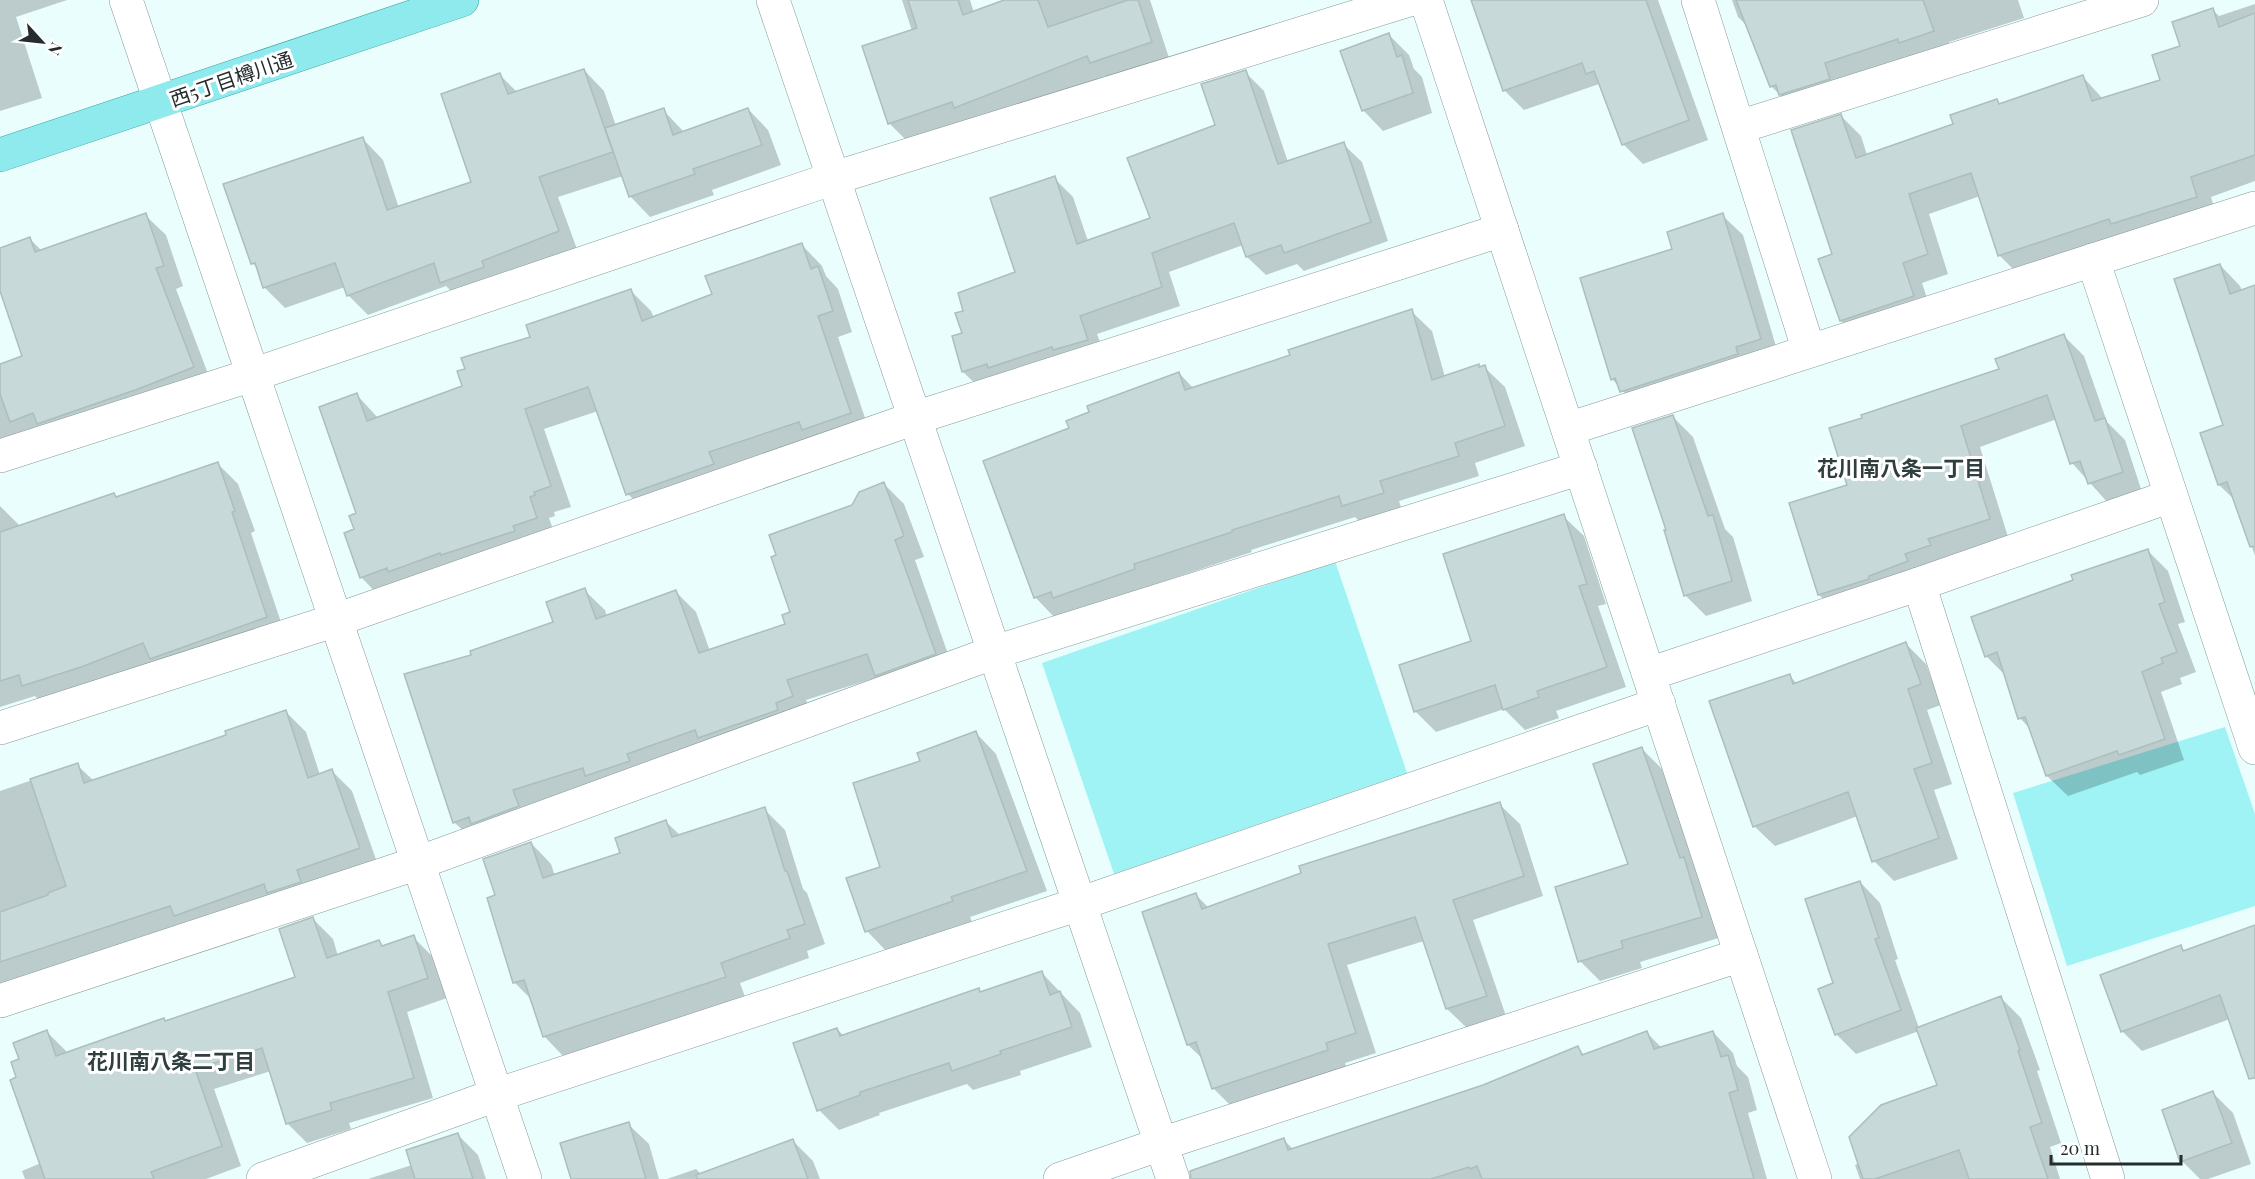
<svg xmlns="http://www.w3.org/2000/svg" width="2255" height="1179" font-family="'Playfair Display','Noto Sans JP',serif">
<rect width="100%" height="100%" fill="#ebfefe"/>
<g fill="#9ff3f5">
<path d="M1335 561 1407 773 1114 874 1042 663Z"/>
<path d="M2225 727 2255 814V906L2067 966 2013 793Z"/>
</g>
<g fill="#0003">
<path d="M0 0H67L16 17 42 98 0 111Z"/>
<path d="M902 0H970L974 13 1008 0H1150L1170 61 1111 81 1105 76 974 127 909 143 889 123 912 31Z"/>
<path d="M1473 0H1658L1708 140 1643 164 1623 144 1602 87 1599 84 1524 110 1504 90Z"/>
<path d="M1732 0H2018L2024 18 1949 42 1952 51 1791 106 1772 87 1748 27 1738 17Z"/>
<path d="M2255 4V181L2211 197 2217 217 2019 275 1999 255 1980 196 1929 214 1948 274 1922 283 1933 316 1861 341 1841 321 1833 255 1841 116 1861 136 1867 155 1955 125 1997 100 2001 105 2083 77 2103 99 2162 81 2182 47 2213 10 2219 16Z"/>
<path d="M1389 35 1409 55 1414 69 1422 77 1432 113 1383 131 1363 110Z"/>
<path d="M584 70 604 91 616 126 663 110 684 132 748 109 768 130 781 165 712 190 714 195 650 217 630 196 623 176 558 197 578 252 462 302 446 286 368 315 348 295 345 287 285 308 265 288 259 269 252 263 363 139 383 160 399 208 473 183 500 75 518 93Z"/>
<path d="M1245 72 1264 91 1288 162 1343 144 1362 162 1388 241 1304 271 1297 264 1266 275 1247 257 1243 245 1169 272 1180 306 1097 334 1106 358 982 390 963 372 965 312 1017 273 1054 178 1073 197 1088 241 1152 219 1217 126Z"/>
<path d="M145 215 166 235 183 286 176 289 213 387 0 452V366L24 357 0 286V249L30 239 42 251Z"/>
<path d="M1722 215 1743 235 1780 360 1642 412 1612 379 1674 250Z"/>
<path d="M802 245 822 266 826 276 838 289 852 332 838 337 870 433 648 514 628 494 598 411 544 429 571 507 554 512 555 516 549 518 556 538 381 598 361 577 356 530 357 395 378 418 464 387 532 338 631 291 651 311 654 318 714 295Z"/>
<path d="M2220 265 2240 286 2242 291 2255 287V556L2236 501 2219 485 2202 434 2225 426Z"/>
<path d="M1411 311 1432 331 1445 377 1478 366 1480 368 1484 367 1505 387 1525 446 1475 463 1479 476 1399 501 1403 513 1363 525 1355 517 1251 550 1252 552 1153 585 1154 589 1055 618 1035 597 1071 429 1179 373 1194 389 1292 356Z"/>
<path d="M2064 336 2084 356 2107 422 2125 440 2142 492 2109 504 2072 463 2057 419 1980 447 2009 540 1840 615 1819 595 1791 504 1849 486 2001 370Z"/>
<path d="M1673 417 1693 437 1725 529 1733 537 1752 601 1706 616 1686 596Z"/>
<path d="M218 464 238 484 255 531 251 533 286 637 44 705 35 696 0 707V506L21 527 114 494 117 498Z"/>
<path d="M884 484 904 504 924 557 915 560 955 674 897 695 878 677 806 700 812 717 475 842 454 822 473 656 555 623 584 590 605 610 607 617 676 592 696 612 710 651 787 624 853 506Z"/>
<path d="M1563 516 1584 536 1606 604 1598 606 1626 687 1556 711 1559 718 1525 730 1504 709 1436 732 1416 712 1401 666 1473 642Z"/>
<path d="M2148 551 2168 571 2185 622 2178 624 2196 672 2180 678 2182 684 2161 692 2184 760 2140 775 2137 772 2068 796 2047 776 2031 730 2020 718 2006 676 1986 656 2075 581Z"/>
<path d="M1906 644 1926 664 1941 705 1927 710 1952 784 1934 790 1958 859 1894 881 1874 861 1858 816 1775 846 1754 826 1790 676 1797 684Z"/>
<path d="M286 712 306 732 320 775 332 771 352 791 379 868 0 993V791L77 765 94 781 228 736Z"/>
<path d="M976 733 996 754 1047 891 970 917 972 922 887 952 867 931 882 867 922 762Z"/>
<path d="M1641 748 1662 769 1722 937 1640 962 1642 968 1600 981 1580 961 1629 865Z"/>
<path d="M1499 804 1520 824 1543 896 1473 920 1506 1016 1468 1029 1447 1009 1424 941 1347 965 1376 1053 1345 1063 1347 1070 1234 1109 1213 1088 1204 1060 1188 1045 1144 913 1196 895 1209 908Z"/>
<path d="M764 809 785 830 803 889 807 893 825 944 807 951 809 958 740 983 745 997 564 1057 544 1036 533 1001 515 983 488 899 497 896 531 843 551 864 555 876 622 854 665 821 681 836Z"/>
<path d="M1860 882 1880 903 1898 959 1895 960 1919 1028 2001 998 2021 1018 2040 1070 2037 1071 2061 1143 2050 1147 2060 1179H1860L1855 1165 1859 1163 1939 1085 1919 1031 1856 1054 1836 1034 1835 984Z"/>
<path d="M313 919 333 939 338 956 379 941 384 947 413 937 433 957 447 998 407 1012 433 1098 349 1123 351 1129 307 1143 288 1124 271 1071 214 1089 241 1166 206 1179H25L22 1171 41 1163 18 1078 21 1060 47 1032 68 1053 164 1019 167 1022 297 978Z"/>
<path d="M2255 926V1072L2230 1019 2142 1051 2122 1031 2181 947 2185 951Z"/>
<path d="M1042 973 1080 1013 1092 1047 1020 1071 1021 1075 973 1090 967 1084 879 1113 880 1115 839 1130 819 1110 837 1029 844 1036 979 990 982 993Z"/>
<path d="M1713 1032 1733 1053 1737 1066 1748 1077 1757 1110 1748 1113 1767 1179H1241L1284 1140 1294 1150 1484 1086 1578 1048 1585 1056 1647 1033 1662 1048Z"/>
<path d="M2213 1093 2233 1113 2251 1164 2208 1179H2200L2182 1161Z"/>
<path d="M628 1124 649 1144 659 1179H572Z"/>
<path d="M458 1135 478 1155 486 1179H368L412 1165Z"/>
<path d="M793 1141 813 1161 820 1179H667L696 1169 702 1175Z"/>
</g>
<g fill="#c7d9d9" stroke="#acbebe" stroke-width="1.5">
<path d="M908 0H958L963 15 1004 0H1038L1048 27 1128 0H1138L1152 42 1090 63 1087 56 954 108 952 102 888 124 862 46 917 28Z"/>
<path d="M1471 0H1646L1689 120 1622 145 1594 71 1586 74 1582 63 1503 91Z"/>
<path d="M1736 0H1923L1934 31 1899 43 1898 39 1825 63 1830 79 1779 95 1776 85 1770 87Z"/>
<path d="M2213 8 2219 27 2255 13V155L2191 177 2197 197 2111 224 2109 219 1998 256 1971 173 1909 194 1928 254 1903 263 1914 296 1840 321 1818 259 1832 254 1791 130 1841 114 1856 158 1953 124 1950 115 1997 99 1999 104 2083 75 2092 101 2160 80 2152 55 2180 46 2172 22Z"/>
<path d="M1389 33 1397 57 1402 55 1413 93 1362 111 1340 51Z"/>
<path d="M584 69 613 152 539 177 559 231 482 261 484 267 440 283 434 263 347 296 335 263 263 288 255 263 251 264 223 184 363 137 387 210 471 182 441 94 500 73 508 94Z"/>
<path d="M1246 70 1278 164 1344 142 1371 222 1284 253 1281 245 1246 257 1234 223 1152 253 1162 287 1080 316 1088 340 1053 350 1052 347 988 368 987 364 962 372 952 336 962 333 955 313 963 311 958 293 1015 272 990 198 1055 176 1077 244 1150 218 1127 158 1215 125 1201 84Z"/>
<path d="M664 108 673 135 748 108 762 145 693 169 695 174 629 197 605 128Z"/>
<path d="M146 213 164 266 156 268 194 367 138 389 37 424 33 413 10 422 0 394V364L22 356 0 291V248L30 237 35 252Z"/>
<path d="M1723 213 1761 339 1736 347 1738 354 1620 392 1615 378 1611 380 1580 278 1672 249 1667 232Z"/>
<path d="M802 243 811 269 818 266 833 311 818 316 851 413 802 430 799 422 709 452 714 464 626 495 588 387 525 409 551 486 534 492 535 495 530 497 537 518 513 526 515 531 441 555 440 553 388 572 387 568 360 578 344 533 354 529 349 516 356 513 319 407 357 393 367 421 462 386 457 371 465 369 461 358 530 337 526 325 631 289 642 321 712 294 705 276Z"/>
<path d="M2220 264 2230 294 2255 285V546L2250 547 2227 482 2218 485 2200 433 2223 425 2174 279Z"/>
<path d="M1412 309 1432 380 1479 364V367L1485 365 1505 426 1455 443 1459 456 1380 481 1384 493 1342 506 1339 496 1232 530V532L1134 564 1135 569 1053 598 1051 592 1034 598 983 461 1069 428 1066 421 1089 412 1087 406 1179 372 1185 390 1290 355 1288 350Z"/>
<path d="M2064 334 2095 421 2105 418 2123 472 2088 484 2080 461 2070 464 2047 395 1961 426 1990 519 1928 539 1931 545 1905 554 1908 561 1869 576V579L1818 595 1789 503 1847 485 1829 428 1862 418 1861 415 1999 369 1995 359Z"/>
<path d="M1673 415 1708 516 1713 515 1732 581 1684 596 1664 530H1666L1632 428Z"/>
<path d="M218 462 235 511 232 512 267 617 150 659 143 643 81 667 22 686 19 675 0 681V532L114 493 116 497Z"/>
<path d="M884 482 904 536 895 540 936 654 875 676 867 654 787 680 793 696 776 703 778 710 698 738 695 730 627 754 630 761 585 776 583 768 513 790 519 806 471 824 469 817 453 823 404 674 471 655 470 651 553 622 546 602 585 588 596 619 676 590 699 653 785 624 782 615 790 612 771 557 776 555 769 535 852 505 859 492Z"/>
<path d="M1564 514 1587 584 1579 586 1607 667 1537 691 1539 697 1503 710 1495 685 1414 712 1399 665 1471 641 1443 554Z"/>
<path d="M2148 549 2165 602 2159 604 2177 652 2161 658 2163 663 2142 672 2165 739 2119 755 2117 751 2046 776 2025 717 2018 719 1997 652 1985 657 1971 617 2073 580 2071 575Z"/>
<path d="M1906 642 1921 684 1908 689 1932 763 1914 769 1939 838 1872 862 1848 792 1753 827 1709 701 1790 674 1793 684Z"/>
<path d="M286 710 308 778 332 769 360 848 297 870 301 882 267 893 264 884 174 916 170 906 0 962V912L48 895V893L66 886 30 779 78 763 84 783 226 735 225 731Z"/>
<path d="M976 731 1027 871 951 897 953 901 865 932 846 878 880 867 853 783 920 761 917 753Z"/>
<path d="M1642 747 1680 858 1684 857 1702 917 1621 941 1623 948 1578 962 1555 887 1628 864 1593 764Z"/>
<path d="M1500 802 1524 876 1453 900 1487 996 1446 1009 1415 917 1328 944 1356 1033 1326 1043 1328 1050 1212 1089 1196 1042 1187 1045 1142 912 1196 893 1202 909 1301 873 1299 866Z"/>
<path d="M765 807 785 871H787L805 924 787 930 790 938 721 963 726 977 543 1037 524 980 513 983 487 898 495 895 483 859 531 842 543 878 620 853 615 838 666 820 672 837Z"/>
<path d="M1860 881 1879 938 1875 939 1901 1010 1835 1035 1818 989 1833 983 1805 899Z"/>
<path d="M313 917 327 958 379 940 382 946 414 935 428 978 388 992 414 1078 330 1103 332 1110 286 1124 262 1048 195 1069 222 1146 151 1172 154 1179H45L10 1080 16 1077 11 1062 19 1059 13 1043 47 1030 56 1056 164 1018 165 1021 295 977 279 929Z"/>
<path d="M2255 925V1078L2249 1079 2220 995 2121 1032 2100 975 2181 945 2183 951Z"/>
<path d="M1042 971 1050 995 1060 991 1072 1027 1000 1051 1001 1054 952 1071 949 1063 860 1092V1095L817 1111 793 1043 837 1028 840 1036 979 988 980 992Z"/>
<path d="M2001 996 2020 1050 2018 1051 2042 1123 2030 1127 2048 1179H1969L1959 1150 1875 1179H1863L1849 1137 1881 1105 1937 1085 1916 1028Z"/>
<path d="M1647 1031 1654 1049 1713 1031 1721 1057 1728 1055 1738 1090 1729 1093 1754 1179H1482L1477 1166 1470 1169 1469 1167 1431 1179H1191L1190 1171 1284 1138 1288 1150 1483 1085 1578 1046 1582 1055Z"/>
<path d="M2213 1091 2232 1143 2180 1162 2162 1110Z"/>
<path d="M629 1122 646 1179H571L560 1143Z"/>
<path d="M458 1133 473 1179H415L406 1150Z"/>
<path d="M793 1139 808 1179H697L696 1175Z"/>
</g>
<g fill="none" stroke-linecap="round" stroke-linejoin="round">
<g stroke="#879898" stroke-width="34">
<g id="minor">
<path d="M126 0 525 1179"/>
<path d="M773 0 1173 1179"/>
<path d="M1426 0 1815 1179"/>
<path d="M1698 0 1809 351"/>
<path d="M1739 127 2142 0"/>
<path d="M2093 260 2255 748"/>
<path d="M1568 429 2255 208"/>
<path d="M0 456 252 375 834 178 1409 0"/>
<path d="M1919 584 2108 1179"/>
<path d="M1649 674 1919 584 2171 496"/>
<path d="M0 728 336 620 915 418 1502 230"/>
<path d="M0 1001 418 863 995 652 1581 468"/>
<path d="M263 1179 496 1095 1079 904 1659 704"/>
<path d="M1060 1179 1161 1144 1741 955"/>
</g>
</g>
<g stroke="#389ea1" stroke-width="34">
<path id="major" d="M0 155 462 0"/>
</g>
<use href="#minor" stroke="#fff" stroke-width="33"/>
<use href="#major" stroke="#8eeaec" stroke-width="33"/>
</g>
<g text-anchor="middle" dominant-baseline="central" stroke-width="6" stroke-linejoin="round" paint-order="stroke">
<g font-size="20" fill="#252c2d" stroke="#fff">
<text transform="translate(231 78) rotate(-19)">西5丁目樽川通</text>
</g>
<g font-size="21" font-weight="bold" fill="#2f3e3e" stroke="#fff">
<text x="1901" y="467">花川南八条一丁目</text>
<text x="171" y="1060">花川南八条二丁目</text>
</g>
</g>
<g transform="translate(42 42) rotate(117)" stroke="#ffffff" stroke-width="4.5" paint-order="stroke">
<path d="M0-4.5L10 22L0 15L-10 22Z" fill="#252c2d"/>
<text y="-9" font-size="16" font-weight="bold" text-anchor="middle" fill="#252c2d">N</text>
</g>
<path d="M2051 1155v9h130v-9" fill="none" stroke="#252c2d" stroke-width="3"/>
<text x="2060" y="1155" font-size="18" fill="#252c2d" stroke="#ffffff" stroke-width="4.5" paint-order="stroke">20 m</text>
</svg>
